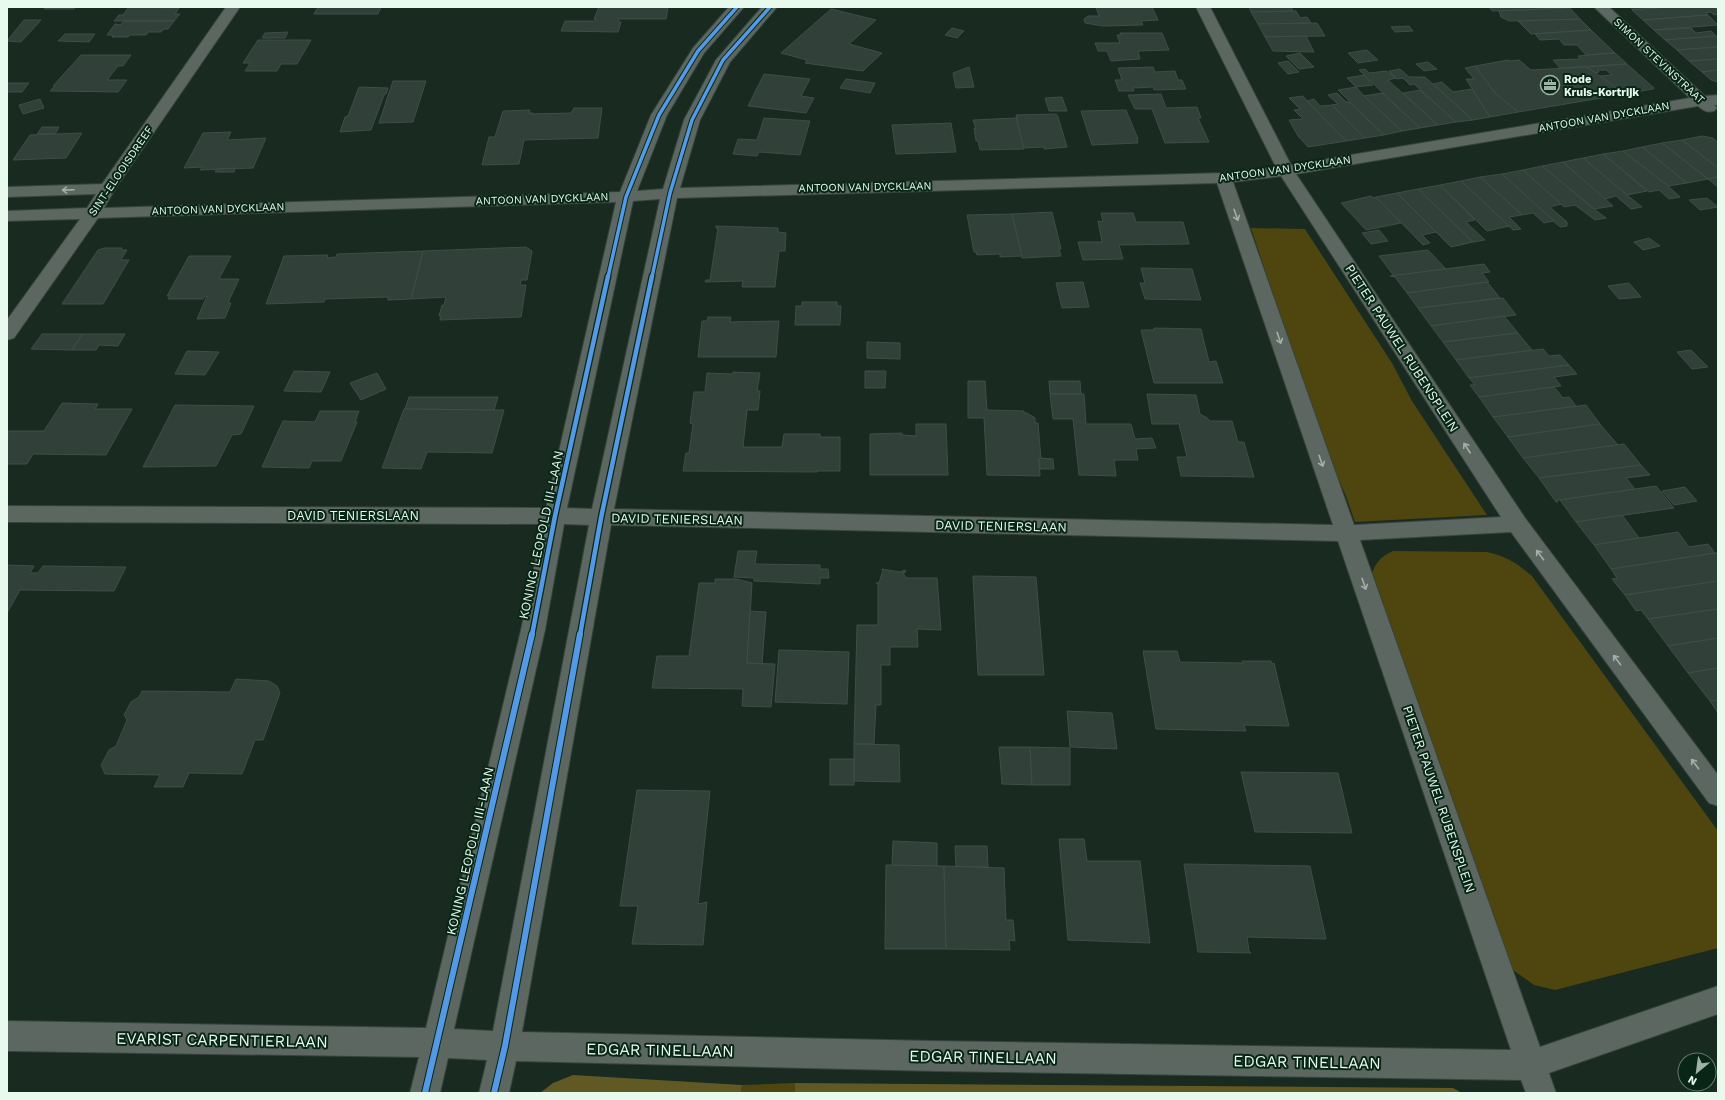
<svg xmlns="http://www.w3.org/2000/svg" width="1725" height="1100" font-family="'Work Sans',sans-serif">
<rect width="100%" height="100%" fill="#192a20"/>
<g fill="#4e460e">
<path d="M1251 228 1305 229 1392 363 1412 401 1487 515 1355 522 1346 496 1322 441Z"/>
<path d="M1393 551 1487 552C1506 556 1518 564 1532 576L1718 831V948L1555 990 1534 985 1513 970 1371 576C1375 563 1380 557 1393 551Z"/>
<path d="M795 1083V1093H741L742 1085Z"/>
</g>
<g fill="#615924">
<path d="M573 1075 742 1085 741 1093H540L553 1083Z"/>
<path d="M795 1083 1453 1088 1462 1093H795Z"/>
</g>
<g fill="#31413a" stroke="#3e4e48">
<path d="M46 7H76L74 9H44Z"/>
<path d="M129 7 179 8 175 14H180L174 21H114L119 15H123Z"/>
<path d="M309 7H381L378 14H314L318 7Z"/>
<path d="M599 7H668L666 19H619L618 22H621L618 32 561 31 565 21H595L596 19H594Z"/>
<path d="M1096 7H1152L1158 20 1141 21 1143 25 1103 26 1085 23 1084 19 1088 16H1099Z"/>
<path d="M1249 7H1291L1293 11 1251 12Z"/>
<path d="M1489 7H1569L1570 8 1492 11Z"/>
<path d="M1630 7H1670L1633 10Z"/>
<path d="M1670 7H1715L1718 10V14L1714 15 1711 12 1706 13 1708 15 1643 20 1632 10Z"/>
<path d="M1570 8 1580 19 1509 21 1501 17 1499 11Z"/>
<path d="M831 9 876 20 849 44 882 53 863 71 805 63 807 60 781 53Z"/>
<path d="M1296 11 1300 18 1307 17 1311 23 1258 24 1251 12Z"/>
<path d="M1708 15 1718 25 1654 30 1643 20Z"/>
<path d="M1580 19 1591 30 1531 34 1518 21Z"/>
<path d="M24 20H41L21 42 7 41Z"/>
<path d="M124 21H174L168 29H164L161 32H148L146 35H130L128 37H112L113 35H107L115 24 120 25Z"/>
<path d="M1317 23 1325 36 1265 37 1258 24Z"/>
<path d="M1409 26 1413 31 1395 32 1391 27Z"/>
<path d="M952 28 964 31 957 38 945 35Z"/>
<path d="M1691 28 1696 33 1711 31 1716 36 1665 40 1654 30Z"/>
<path d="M1591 30 1615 53 1586 55 1577 45H1564L1559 39 1540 40 1535 34Z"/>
<path d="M288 32 285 38H262L265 33Z"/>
<path d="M1120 33H1162L1169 50 1138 51 1140 59 1111 61 1107 51H1098L1095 43H1120L1117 35H1121Z"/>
<path d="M65 34H95L89 42 58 41Z"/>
<path d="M1306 36 1314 52 1273 51 1265 37Z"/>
<path d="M1716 36H1718V47L1677 50 1665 40Z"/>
<path d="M258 40H311L297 64H281L277 71H245L250 63H243Z"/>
<path d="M1718 47V59L1689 61 1677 50Z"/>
<path d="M1367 50 1378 60 1358 63 1348 53Z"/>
<path d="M1300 53 1314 67 1299 69 1286 56Z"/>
<path d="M1615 53 1627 64 1560 68 1553 60 1580 59 1578 56Z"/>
<path d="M81 55H131L123 66H118L107 80H127L118 92 50 91 55 86H53Z"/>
<path d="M1718 59V70L1702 72 1689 61Z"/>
<path d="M1508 60 1511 61 1519 60 1531 70 1587 67 1625 94 1518 112 1495 93 1475 66Z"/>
<path d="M1288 61 1299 72 1288 74 1278 63Z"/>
<path d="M1428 62 1437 69 1424 71 1416 64Z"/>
<path d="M1627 64 1654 88 1653 89 1625 94 1600 76 1612 75 1606 70H1598L1599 72 1596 73 1587 67Z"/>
<path d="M1475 66 1495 93 1518 112 1490 117 1466 79H1474L1465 68Z"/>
<path d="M969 67 974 87 956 88 953 73Z"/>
<path d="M1153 67 1155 72 1175 71 1178 80H1182L1186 89 1154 90 1153 87 1133 88 1134 91H1119L1115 80H1122L1118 68Z"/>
<path d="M1365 69 1369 73 1387 71 1396 78 1388 80 1438 125 1420 128 1359 70Z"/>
<path d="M1400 69 1409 77H1425L1473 120 1456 122 1414 84 1410 85 1403 78 1397 79 1389 71Z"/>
<path d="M1718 70V82L1711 80 1702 72Z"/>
<path d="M764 74 810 79 801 96 814 98 806 113 748 106Z"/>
<path d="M1364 75 1373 85 1356 87 1347 78Z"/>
<path d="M846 79 875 83 870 93 840 88Z"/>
<path d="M393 81H426L413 122 379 123Z"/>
<path d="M1442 82 1453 92 1472 89 1490 117 1473 120 1433 84Z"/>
<path d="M7 83H29L22 92H7Z"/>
<path d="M359 87 388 88 386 94 384 95 371 130 340 132 345 117 348 116Z"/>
<path d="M1356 87 1364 96 1402 131 1384 135 1338 90Z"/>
<path d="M1420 90 1456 122 1438 125 1403 93Z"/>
<path d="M1337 93 1346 102H1349L1384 135 1365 138 1332 105 1338 104 1328 95Z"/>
<path d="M1382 93 1420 128 1402 131 1364 96Z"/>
<path d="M1161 94 1166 108 1197 107 1201 118H1198L1209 142 1165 143 1152 109H1135L1128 95Z"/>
<path d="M1303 96 1307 101 1346 141 1308 147 1298 136 1289 120 1303 119 1294 110 1300 109 1289 98Z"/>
<path d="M1062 97 1067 111H1049L1045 98Z"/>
<path d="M40 99 44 108 23 114 19 105Z"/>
<path d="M1314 99 1320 106 1332 105 1365 138 1346 141 1307 101Z"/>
<path d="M574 108H602L598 138 524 140 519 164 482 165 489 137H495L503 111 530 110 529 113H533L532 114 571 113Z"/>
<path d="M1126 110 1138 139 1137 140 1138 143 1092 145 1081 111Z"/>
<path d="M1056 114 1058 117 1067 147 1044 149V147L1023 148 1016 115Z"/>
<path d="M764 118 810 121 800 155 759 152 757 156 733 154 738 139 757 140Z"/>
<path d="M1016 118 1024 149 980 150 978 141H976L974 128 976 129 973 120Z"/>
<path d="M951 123 956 152 896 154 892 125Z"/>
<path d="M42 127H59L55 134H37Z"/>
<path d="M231 132 227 140 266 138 253 168 200 170 203 167 184 168 203 133Z"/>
<path d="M82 133 66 158 13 160 30 135Z"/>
<path d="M1702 136 1713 138 1718 143V168L1682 140Z"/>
<path d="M1682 140 1718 168V177L1708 179 1662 143Z"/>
<path d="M1662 143 1708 179 1687 183 1642 147Z"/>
<path d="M1642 147 1687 183 1668 186 1623 151Z"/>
<path d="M1623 151 1668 186 1680 197 1669 199 1659 190 1649 192 1603 154Z"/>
<path d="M1603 154 1647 191 1627 195 1583 158Z"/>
<path d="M1583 158 1627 195 1642 207 1631 209 1616 196 1605 199 1563 162Z"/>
<path d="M1563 162 1605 199 1613 206 1594 209 1542 166Z"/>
<path d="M1542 166 1594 209 1606 218 1595 220 1575 205 1564 207 1523 170Z"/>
<path d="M235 168 234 172H215L217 169Z"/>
<path d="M1523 170 1561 204 1550 207 1567 222V226L1560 227 1502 174Z"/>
<path d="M1502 174 1554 221 1544 223 1533 213 1522 215 1480 177Z"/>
<path d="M1480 177 1522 215 1509 217 1521 229 1513 230 1461 181Z"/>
<path d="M1718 177V187L1708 179Z"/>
<path d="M1461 181 1509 226 1487 231 1440 185Z"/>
<path d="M1440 185 1475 220 1466 222 1485 240 1473 242 1418 189Z"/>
<path d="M1418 189 1473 242 1451 247 1397 193Z"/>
<path d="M1397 193 1436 232 1422 235 1430 243 1423 245 1376 197Z"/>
<path d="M1371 196 1373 198 1376 197 1401 223 1366 230 1341 203Z"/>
<path d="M1707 198 1718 207 1700 210 1689 200Z"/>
<path d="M1052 212 1061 249H1059L1061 256 1022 258 1012 214Z"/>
<path d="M1101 213H1133L1136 222H1183L1189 244 1119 245 1123 259 1083 260 1078 242H1102L1098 221 1103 222Z"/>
<path d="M1012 214 1022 256 1000 257V254L977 255 976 252H974L967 215Z"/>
<path d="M716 226 778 228V232L786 233 785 251H779L775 287H742L743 281 705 282 706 280H710L718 228H716Z"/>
<path d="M1379 230 1388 241 1371 244 1362 233Z"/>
<path d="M1649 238 1660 246 1643 250 1634 242Z"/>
<path d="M526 247 532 251 527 280H521L520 285H526L521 317 440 320 441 316H439L442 305H444L446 297 411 299 423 251Z"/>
<path d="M104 248H122L121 250H127L121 260H129L103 304H62L98 250Z"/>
<path d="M1428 250 1446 269 1394 276 1379 256Z"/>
<path d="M423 251 411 299 388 300V297L325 299 324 302 266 304 284 256 328 255 327 258 336 257 337 254Z"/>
<path d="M189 256H231L219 279H239L228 303H231L225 318 197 319 207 296H205L203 299H168L170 296H167Z"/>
<path d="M1484 264 1490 272 1482 273 1489 282 1407 293 1395 277 1390 276Z"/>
<path d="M1141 268 1192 269 1201 300 1145 299 1140 283H1145Z"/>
<path d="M1083 282 1089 307 1062 308 1056 283Z"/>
<path d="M1487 282 1500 298 1418 308 1407 293Z"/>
<path d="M1629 283 1641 297 1619 299 1608 286Z"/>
<path d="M1503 298 1516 315 1431 326 1418 308Z"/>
<path d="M802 302H837V306H841L840 325H795L796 306H802Z"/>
<path d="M1504 316 1518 333 1443 342 1431 326Z"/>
<path d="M708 317H731L730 322 779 321 776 357H698L702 321H707Z"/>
<path d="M1154 328 1201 329 1209 362 1216 361 1223 383H1154L1141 330H1154Z"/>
<path d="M1518 333 1532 350 1456 360 1443 342Z"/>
<path d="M42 334H82L72 350 31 349Z"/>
<path d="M82 334H125L118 346 99 345 96 350H72Z"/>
<path d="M867 342 900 343V359L867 358Z"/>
<path d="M1543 349 1549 356 1560 355 1569 365 1469 378 1456 360Z"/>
<path d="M1691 350 1708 367 1692 369 1677 352Z"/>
<path d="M187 351 219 352 205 375 175 374Z"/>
<path d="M1569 365 1577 374 1554 377 1561 386 1479 397 1470 385H1475L1469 378Z"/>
<path d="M294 371 330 372 321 392 284 391Z"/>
<path d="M865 371H886L885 388H865Z"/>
<path d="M733 372 760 373 757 391H760L758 410H747L743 447H782L784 434H820V437H840V471H816L817 472 683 471 686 453H689L693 424 690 423 694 392H705L707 373 733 374Z"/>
<path d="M377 373 386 389 361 400 350 383Z"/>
<path d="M968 381H985L987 410 1024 411V413H1027L1035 418V423H1038L1041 459H1039L1040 476 987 475 984 418H968Z"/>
<path d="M1049 381H1080L1081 394H1050Z"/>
<path d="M1554 387 1563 398 1569 397 1576 406 1493 417 1479 397Z"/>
<path d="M1050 394H1084L1086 424H1131L1135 439 1152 438 1156 448 1136 449 1138 460H1114L1116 476 1079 475 1073 419H1053Z"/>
<path d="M1147 394 1196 395 1200 414 1207 418 1210 421H1232L1238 442H1244L1254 477 1181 476 1177 457H1187L1179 424H1152Z"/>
<path d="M409 397H498L494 410 405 409Z"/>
<path d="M62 403 98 404 95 409H132L106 455 33 454 27 464H7L8 431H44Z"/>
<path d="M175 405 254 406 241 434 232 435 216 466 143 467Z"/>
<path d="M1586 405 1600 424 1508 437 1493 417Z"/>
<path d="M404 409 494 410H504L492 453 427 452 421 469 382 468Z"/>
<path d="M320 411H359L355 422H357L341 461H312L309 468 262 467 283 421 315 422Z"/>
<path d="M916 424H946L948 475H870V434L902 433V435L916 436Z"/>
<path d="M1600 424 1618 445 1523 458 1508 437Z"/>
<path d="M1624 444 1641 465 1539 478 1523 458Z"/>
<path d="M1040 458 1053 459 1054 469H1040L1039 459Z"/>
<path d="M1641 465 1650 475 1626 478 1635 489 1560 500H1557L1558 502H1556L1539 478Z"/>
<path d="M1656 486 1674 508 1576 522 1560 500Z"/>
<path d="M1685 487 1697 501 1674 505 1662 491Z"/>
<path d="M1622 515 1639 538 1594 545 1576 522Z"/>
<path d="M1678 532 1689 547 1708 544 1715 553 1611 569 1594 545Z"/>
<path d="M738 551H757L755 564 820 565V569H828L829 578H820V584L754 581V578L734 577Z"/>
<path d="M1715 553H1718V581L1625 595 1612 579 1617 578 1611 569Z"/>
<path d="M7 565 34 566 30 573H38L43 566 126 567 114 591 20 590 7 613Z"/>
<path d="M882 569 900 572 905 570 906 572 903 573 906 578H937L941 630 917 629 918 647H890V665H881V705H876L874 744H854L857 625H878V584L876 583H879L883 570H882Z"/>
<path d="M973 576 1036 577 1044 675H978Z"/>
<path d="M715 579H736L752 583 747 663 775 664 771 707 742 706 743 689 652 688 657 656H689L699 583H715Z"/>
<path d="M1718 581V609L1648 619 1641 610 1636 611 1625 595Z"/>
<path d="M1718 609V638L1668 646 1648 619Z"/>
<path d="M750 611 766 612 762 664 747 663Z"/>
<path d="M1718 638V668L1688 673 1668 646Z"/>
<path d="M779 650 849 652 847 704 775 702Z"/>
<path d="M1143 651H1177L1180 662 1243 663 1242 661H1271L1272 664 1274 663 1289 726 1244 725 1246 731 1156 729Z"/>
<path d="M1718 668V700L1710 701 1688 673Z"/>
<path d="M236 679 269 681 277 686 280 693 263 740H255L242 774 189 773 183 787H154L160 775 105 774 101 765 109 750 116 746 127 720 124 715 131 702 139 697 142 691 230 692Z"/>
<path d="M1718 700V713L1710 701Z"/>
<path d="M1067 711 1112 713 1117 749 1070 747Z"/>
<path d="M854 744 899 745 900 782 854 781Z"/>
<path d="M999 747H1030L1032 785 1002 784Z"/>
<path d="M1030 747 1070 748V785H1032Z"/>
<rect x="830" y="759" width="24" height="26"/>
<path d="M1241 772 1338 773 1352 833 1255 832Z"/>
<path d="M637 790 710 791 698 904 707 902 703 945 632 944 638 906H620Z"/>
<path d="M1059 839H1084L1087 861H1140L1150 943 1068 940Z"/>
<path d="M893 841 937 843V866H892Z"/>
<path d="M955 846H987L988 867H956Z"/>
<path d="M1184 864 1310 866 1326 939 1247 937 1249 951 1251 953 1198 952Z"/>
<path d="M886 865 944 866 946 949H885Z"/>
<path d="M944 866 1004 868 1006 920H1013L1015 941 1009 940 1010 950 946 949Z"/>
</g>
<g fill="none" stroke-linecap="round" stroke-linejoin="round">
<g stroke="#36443b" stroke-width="2">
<path id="minor" d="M226 7H240L115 189 104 208 620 192 651 115 693 48 729 7H744L704 53 667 115 637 191 663 189 684 120 716 60 762 7H777L730 62 700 120 680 188 1223 173 1276 167 1196 7H1210L1291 165 1690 98 1594 7H1609L1705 96 1718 95V105H1714L1717 108 1714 111C1707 113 1704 111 1698 106L1296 174 1525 518 1718 775V806L1709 803 1511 532 1360 540 1540 1047 1718 986V1014L1549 1073 1556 1093H1526L1521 1080 934 1071 516 1061 509 1093H479L487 1060 448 1058 440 1093H410L419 1057 7 1051V1021L426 1028 521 630 543 524 7 522V506L546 508 616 202 98 218 14 338 7 340V320L80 219 7 221V211L87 208 96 194 7 197V187L102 184ZM1281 176 1501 517 1354 525 1233 182ZM1217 183 1333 525 614 509 677 198ZM660 199 592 509 567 508 633 201ZM564 524 589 525 493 1031 454 1029 545 630ZM611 525 1338 541 1511 1050 934 1041 522 1032Z"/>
</g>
<use href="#minor" fill="#5b6760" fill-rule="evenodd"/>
<g stroke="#082616" stroke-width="5.5">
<g id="cycleway-far2">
<path d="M608 277 626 197 659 115 698 51 737 7"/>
<path d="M652 277 670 193 692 120 723 60 770 7"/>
</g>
</g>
<g stroke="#082616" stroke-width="7">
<g id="cycleway-far1">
<path d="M532 635 555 516 608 276"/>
<path d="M580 635 601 518 652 276"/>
</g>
</g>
<g stroke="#082616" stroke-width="8">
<g id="cycleway">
<path d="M425 1093 532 634"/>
<path d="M494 1093 505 1046 580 634"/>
</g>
</g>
<use href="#cycleway-far2" stroke="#5399e6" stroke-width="3.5"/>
<use href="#cycleway-far1" stroke="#5399e6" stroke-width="4.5"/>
<use href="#cycleway" stroke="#5399e6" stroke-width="6"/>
</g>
<defs><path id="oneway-shaft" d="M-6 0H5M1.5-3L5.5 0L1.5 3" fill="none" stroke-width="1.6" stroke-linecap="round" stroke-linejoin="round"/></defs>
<g stroke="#a2b0a7">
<use href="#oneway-shaft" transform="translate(68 190) rotate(178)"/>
<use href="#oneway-shaft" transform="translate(1236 215) rotate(71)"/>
<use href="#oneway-shaft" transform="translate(1279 338) rotate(71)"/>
<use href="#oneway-shaft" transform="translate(1467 448) rotate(-123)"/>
<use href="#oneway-shaft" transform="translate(1321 461) rotate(71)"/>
<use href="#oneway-shaft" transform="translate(1540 555) rotate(-127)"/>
<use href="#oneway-shaft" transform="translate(1364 584) rotate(71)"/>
<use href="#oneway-shaft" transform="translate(1617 660) rotate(-127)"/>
<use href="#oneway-shaft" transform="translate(1695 764) rotate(-127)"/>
</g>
<defs>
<g id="office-ring" transform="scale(1)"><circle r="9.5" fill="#082616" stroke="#a0b1a6" stroke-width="1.5"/><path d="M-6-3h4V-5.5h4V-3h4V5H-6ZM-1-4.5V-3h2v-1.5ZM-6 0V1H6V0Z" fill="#a0b1a6"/></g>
</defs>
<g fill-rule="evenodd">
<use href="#office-ring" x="1550" y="85"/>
</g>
<g text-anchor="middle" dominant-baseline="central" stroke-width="4" stroke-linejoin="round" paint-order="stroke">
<g font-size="11" fill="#e8f9ee" stroke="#082616">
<text transform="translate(1659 61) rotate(43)">SIMON STEVINSTRAAT</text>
<text transform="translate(1604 117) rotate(-10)">ANTOON VAN DYCKLAAN</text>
<text transform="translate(1285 169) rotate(-8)">ANTOON VAN DYCKLAAN</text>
<text transform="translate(121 171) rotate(-56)">SINT-ELOOISDREEF</text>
<text transform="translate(865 187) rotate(-1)">ANTOON VAN DYCKLAAN</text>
<text transform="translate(542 199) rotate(-2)">ANTOON VAN DYCKLAAN</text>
<text transform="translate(218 209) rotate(-2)">ANTOON VAN DYCKLAAN</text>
</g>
<g font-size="11" font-weight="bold" fill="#e8f9ee" stroke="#082616" text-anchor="start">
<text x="1564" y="79">Rode<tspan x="1564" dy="13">Kruis-Kortrijk</tspan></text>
</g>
<g font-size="13" fill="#e8f9ee" stroke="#082616">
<text transform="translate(1402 348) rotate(57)">PIETER PAUWEL RUBENSPLEIN</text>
<text x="353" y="515">DAVID TENIERSLAAN</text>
<text transform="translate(677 519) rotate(1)">DAVID TENIERSLAAN</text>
<text transform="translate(1001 526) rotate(1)">DAVID TENIERSLAAN</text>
<text transform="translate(541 535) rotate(-78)">KONING LEOPOLD III-LAAN</text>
<text transform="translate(1439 799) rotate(71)">PIETER PAUWEL RUBENSPLEIN</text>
<text transform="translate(470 851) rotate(-77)">KONING LEOPOLD III-LAAN</text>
</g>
<g font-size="16" fill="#e8f9ee" stroke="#082616">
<text transform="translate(222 1040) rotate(1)">EVARIST CARPENTIERLAAN</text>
<text transform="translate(660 1050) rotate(1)">EDGAR TINELLAAN</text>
<text transform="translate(983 1057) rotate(1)">EDGAR TINELLAAN</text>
<text transform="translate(1307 1062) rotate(1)">EDGAR TINELLAAN</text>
</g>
</g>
<rect width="1725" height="1100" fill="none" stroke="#e8f9ee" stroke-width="16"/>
<g transform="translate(1697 1072) rotate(209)"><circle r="19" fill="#082616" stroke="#627a6c"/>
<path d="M0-3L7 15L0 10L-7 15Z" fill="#a0b1a6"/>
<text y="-6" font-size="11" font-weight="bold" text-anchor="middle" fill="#e8f9ee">N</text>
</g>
</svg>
